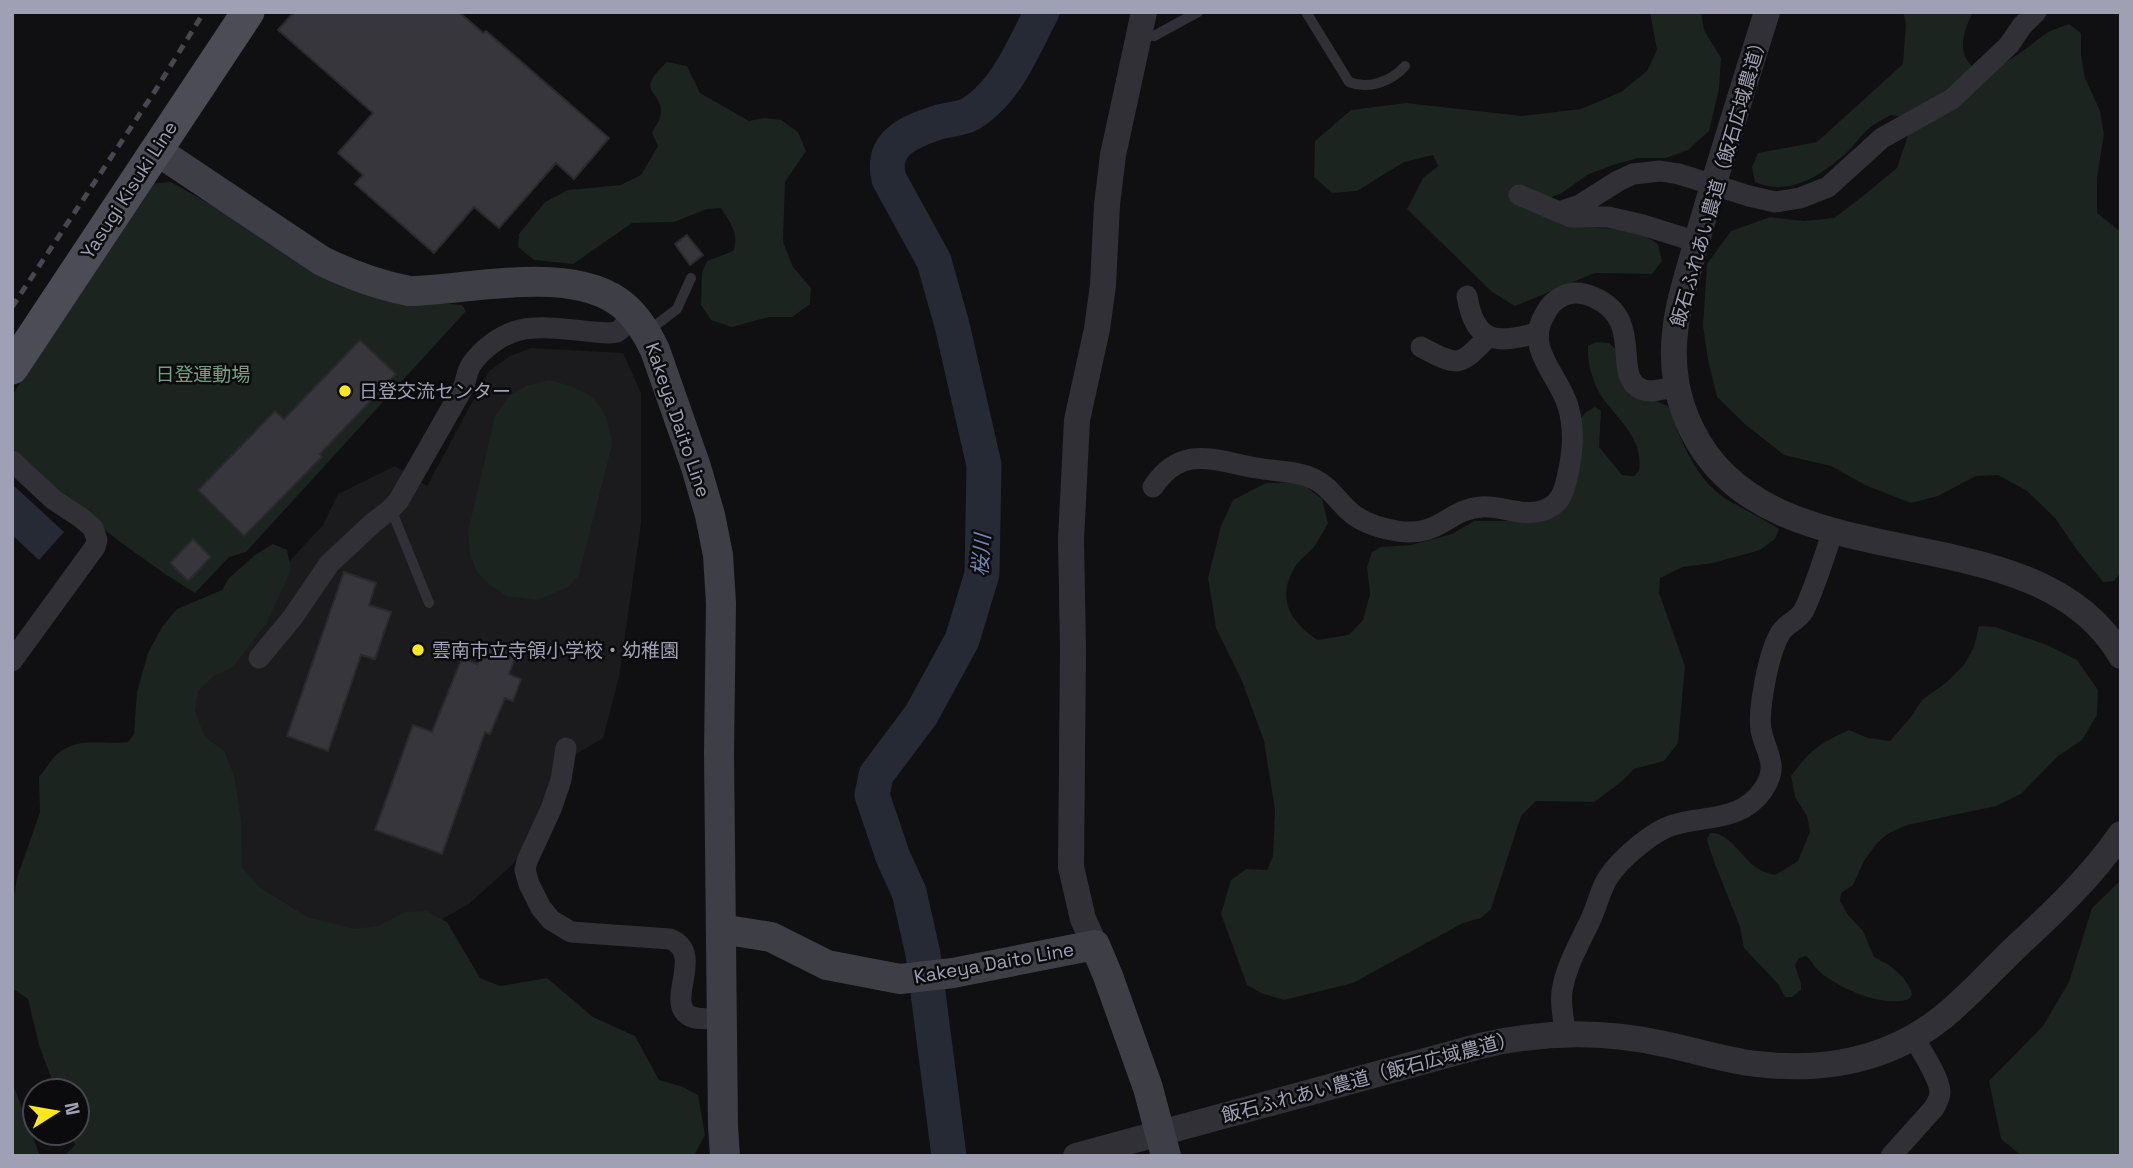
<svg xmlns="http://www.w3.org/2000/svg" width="2133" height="1168" font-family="'Space Grotesk','Noto Sans JP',sans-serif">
<rect width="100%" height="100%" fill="#100f11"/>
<path fill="#1b1b1e" d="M531 348 623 353 641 393V524L619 677 603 738 561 763 544 816 513 864 469 904 361 964 271 932 162 722 233 622 323 525 338 494 395 466 427 486 489 371 510 356Z"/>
<g fill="#1b241e">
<path d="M1650 12H1701L1704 30 1721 58 1719 89 1709 131 1688 150 1666 158H1638L1613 165 1587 175 1562 193 1545 200 1577 227 1636 230 1658 244 1662 261 1652 274 1595 273 1515 306 1492 292 1407 209 1423 178 1438 166 1433 155 1404 162 1357 191 1332 193 1314 177 1315 141 1351 110 1406 103 1522 116 1581 109 1621 92 1647 71 1657 50Z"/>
<path d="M1903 12H1973C1966 26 1958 45 1967 60 1985 89 2031 43 2048 32 2054 29 2062 27 2069 24L2081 33V55L2085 78 2100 111 2104 134 2097 178V213L2121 232V572L2114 581 2103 582 2077 550 2055 518 2027 491 1998 475 1976 476 1938 496 1911 503 1865 485 1831 466 1784 455 1746 425 1717 397 1708 360 1703 326 1707 264 1731 231 1770 217 1804 221 1834 218 1863 196 1897 168 1908 135 1904 117 1891 115C1882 120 1871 125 1864 133 1858 139 1853 147 1846 153 1821 176 1788 197 1755 182L1752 167 1758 153 1817 142 1903 64 1906 23Z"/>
<path d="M667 62 687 66 700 93 749 121 764 118 781 120 798 132 806 151 785 182 783 242 793 267 811 288 810 304 792 317H769L732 327 711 320 701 305 702 273 707 261 733 251C740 235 730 222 721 208L707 209 674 222 632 223 573 264 534 260 518 247 519 234 545 202 568 190 621 185 641 175 658 146 652 133C654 128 659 122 660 117 667 89 630 96 667 62Z"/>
<path d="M171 182 283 246 380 297 462 305 466 311 246 552 229 557 195 593C129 553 71 503 12 453V396L135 197 146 184Z"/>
<path d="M1596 342 1609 343 1617 350 1649 398 1668 406C1681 439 1694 478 1726 499 1743 509 1762 518 1779 529L1775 539 1760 550 1713 563 1683 567 1660 578 1659 593 1685 666 1678 743 1664 761 1634 769 1621 782 1594 802 1536 801 1521 816 1491 909 1481 918 1463 923 1353 983 1284 1000 1261 993 1247 985 1221 914 1231 880 1246 869 1267 870 1273 856 1275 810 1264 741 1242 681 1216 628 1208 578 1221 526 1233 500 1266 483 1300 482 1322 499 1328 523C1324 531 1319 539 1314 547 1308 554 1300 559 1295 567 1276 598 1290 622 1318 640L1349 635 1363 620 1370 594 1367 567 1372 552 1381 547 1411 545 1452 534 1474 521H1527L1572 486 1581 461 1578 421 1586 412 1595 407 1601 411 1599 447 1622 475 1634 476 1639 471C1644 437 1617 420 1600 394 1592 380 1587 363 1588 346Z"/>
<path d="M549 380C590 390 607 400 612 445L579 575 568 587 538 600 507 596 490 585 477 572 470 555 468 532 495 416 509 396 526 386Z"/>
<path d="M273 544 287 550 291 570 266 624 233 667 214 676 198 691 195 711 205 737 224 751 234 775 241 820 242 867 259 887 307 917 354 929 378 926 405 912 426 911 447 922 480 978 500 986 547 978 593 1017 635 1036 659 1080 683 1087 698 1095 705 1135 694 1156H64L75 1145 71 1133H77V1091H56L39 1045 28 999 12 988V907L17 878 40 812 39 777C46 769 53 756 61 751 82 737 106 745 128 742L134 734 137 692 148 653 162 627 177 609 222 590 229 578 255 555Z"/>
<path d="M1979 626 1995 627 2047 645 2077 660 2098 690 2097 715 2082 740 2058 756 2021 794 1996 806 1907 825 1889 833 1877 843 1864 861 1853 885 1841 893 1840 901 1848 915 1863 931 1874 957 1889 965 1903 977 1911 990 1912 995 1909 999C1884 1008 1840 989 1820 972 1814 968 1812 960 1806 956L1799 958 1795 965 1801 984V990L1792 997H1785L1778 984 1744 948 1740 927 1713 859 1707 840 1710 833C1727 831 1742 856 1754 866 1760 871 1768 873 1775 875L1798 861 1810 832 1807 816 1795 797 1791 776C1810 750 1820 743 1849 730L1868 738 1890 741 1911 717 1922 700 1947 682 1964 665 1974 647Z"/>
<path d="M2121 880V1156H2022L2001 1139 1989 1081 2043 1026 2069 982 2092 908Z"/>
<path d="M12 1082 40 1156H12Z"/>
</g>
<path fill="#252a35" d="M12 484 64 532 39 560 12 535Z"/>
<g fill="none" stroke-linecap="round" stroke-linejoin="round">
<path stroke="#252a35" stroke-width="35" d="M949 1156 923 954 909 892 893 857 872 795 876 775 921 715 962 640 982 574 984 465 952 325 934 261 889 179C880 143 909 132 939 122 947 120 957 119 966 116 973 113 982 106 988 100 1011 79 1027 40 1042 12"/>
</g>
<g fill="#37363c" stroke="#2a292d" stroke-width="2">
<path d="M294 12H459L483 33 486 31 609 138 574 179 556 163 499 228 474 207 434 253 355 184 363 175 338 153 373 113 278 30Z"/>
<path d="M687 235 703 255 690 265 675 244Z"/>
<path d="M360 340 396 374 320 454 322 457 244 536 198 490 275 411 284 419Z"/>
<path d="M193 539 211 557 188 581 170 563Z"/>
<path d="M344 572 376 583 369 605 391 612 375 659 361 655 328 751 287 736Z"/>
<path d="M486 642 516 655 509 674 521 679 513 701 505 698 490 734 485 732 442 854 375 830 413 725 432 732 462 658 477 664Z"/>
</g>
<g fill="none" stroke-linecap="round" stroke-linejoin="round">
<g stroke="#313036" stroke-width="10">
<path d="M1306 12 1349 82C1369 90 1392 81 1405 66"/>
<path d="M1140 35 1154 36 1198 12"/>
<path d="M648 331 677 309 691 278"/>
<path d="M391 509 429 603"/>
</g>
<g stroke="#313036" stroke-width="21">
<path d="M1519 195 1571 217H1608L1643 225 1697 242"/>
<path d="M1749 196 1775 202 1800 198 1828 187 1882 138 1952 99 2009 45 2022 26 2036 12"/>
<path d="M1559 212 1580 205 1618 181 1633 174 1660 171 1679 174"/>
<path d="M1467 296C1475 344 1496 344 1537 333"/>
<path d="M1421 347C1459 367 1459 367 1488 337"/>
<path d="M12 461 54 500 80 517 93 528 97 540 95 547 12 661"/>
<path d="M1153 487C1182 443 1215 461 1257 468 1277 472 1295 470 1314 479 1329 486 1337 500 1349 511 1362 523 1379 528 1397 531 1439 538 1447 510 1481 507 1501 505 1523 518 1544 510 1559 505 1564 493 1567 478 1573 452 1575 431 1568 406 1558 374 1524 348 1545 314 1549 306 1554 300 1563 296 1573 291 1584 293 1593 297 1646 319 1611 376 1641 389 1651 394 1666 388 1677 386"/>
<path d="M259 658 293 617 329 564 374 522 391 509 399 500 464 386C466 380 467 371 471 365 481 350 501 334 520 330 546 324 582 332 609 333L617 332 635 317"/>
<path d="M566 748 561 780 551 809 527 861 525 870 529 884 541 908 551 920 571 932 670 939C705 953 666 1000 688 1015 697 1021 711 1018 721 1018"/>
<path d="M1565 1033C1564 1019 1560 1004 1562 991 1566 967 1577 948 1587 927 1595 913 1598 897 1605 883 1615 863 1651 832 1673 825 1705 815 1741 822 1763 790 1780 765 1766 754 1761 730 1759 718 1761 705 1763 693 1766 674 1771 648 1781 632 1787 623 1799 620 1804 610 1816 585 1824 557 1833 531"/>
<path d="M1891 1156 1934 1108C1937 1102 1940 1098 1940 1092 1939 1076 1921 1051 1913 1036"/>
</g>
<g stroke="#313036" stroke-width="26">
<path d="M1767 12C1743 88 1719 164 1697 240 1689 271 1678 301 1675 333 1671 366 1677 401 1692 430 1769 590 2034 506 2121 656"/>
<path d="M1095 945 1083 919 1071 867 1073 650 1071 540 1077 420 1097 329 1103 285 1107 205 1113 155 1144 12"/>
<path d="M1076 1156 1480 1046C1542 1031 1601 1030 1664 1044 1695 1050 1726 1061 1757 1064 1825 1072 1889 1060 1943 1017 1969 996 1992 970 2016 947 2054 912 2091 877 2121 834"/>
</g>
<g stroke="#3e3e46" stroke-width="30">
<path d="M156 150 322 261C351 275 378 285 409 291 471 290 574 263 624 306 638 318 647 333 655 350L696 467 710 515 718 555 721 603 719 753 723 1126 725 1156"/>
<path d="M721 929 771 937 827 965 900 979 953 973 1095 945 1108 976 1148 1088 1166 1156"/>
</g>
<path stroke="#4c4c56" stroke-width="33" d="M12 368 248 12"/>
<path stroke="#47474f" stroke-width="5" stroke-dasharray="9 7" stroke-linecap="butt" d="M12 307 155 91 204 12"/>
<path stroke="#313036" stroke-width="21" d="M1679 174 1749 196"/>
</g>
<g fill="#ffe819" stroke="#0b0a0c" stroke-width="2.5">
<circle cx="345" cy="391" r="7"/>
<circle cx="418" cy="650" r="7"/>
</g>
<g text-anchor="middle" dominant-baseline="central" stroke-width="5" stroke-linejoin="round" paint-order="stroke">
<g font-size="19" fill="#9fa0b3" stroke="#0b0a0c">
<text transform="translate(1719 180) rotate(-74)">飯石ふれあい農道（飯石広域農道）</text>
<text transform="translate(129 190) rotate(-57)">Yasugi Kisuki Line</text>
<text transform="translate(678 420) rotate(71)">Kakeya Daito Line</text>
<text transform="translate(994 963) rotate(-10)">Kakeya Daito Line</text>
<text transform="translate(1369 1077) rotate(-15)">飯石ふれあい農道（飯石広域農道）</text>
</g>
<g font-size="19" fill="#74a181" stroke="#0b0a0c">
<text x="203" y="374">日登運動場</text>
</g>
<g font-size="19" fill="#9fa0b3" stroke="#0b0a0c" text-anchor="start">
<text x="359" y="391">日登交流センター</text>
<text x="432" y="650">雲南市立寺領小学校・幼稚園</text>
</g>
<g font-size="21" font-style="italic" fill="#7185b3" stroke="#0b0a0c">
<text transform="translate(981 555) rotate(-86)">桜川</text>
</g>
</g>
<rect width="2133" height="1168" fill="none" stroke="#9fa0b3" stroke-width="28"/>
<g transform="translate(56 1112) rotate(79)"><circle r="33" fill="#0b0a0c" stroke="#46464f" stroke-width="2"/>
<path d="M0-5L12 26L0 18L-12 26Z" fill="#ffe819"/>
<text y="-10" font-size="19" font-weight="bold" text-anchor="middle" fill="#9fa0b3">N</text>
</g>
</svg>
